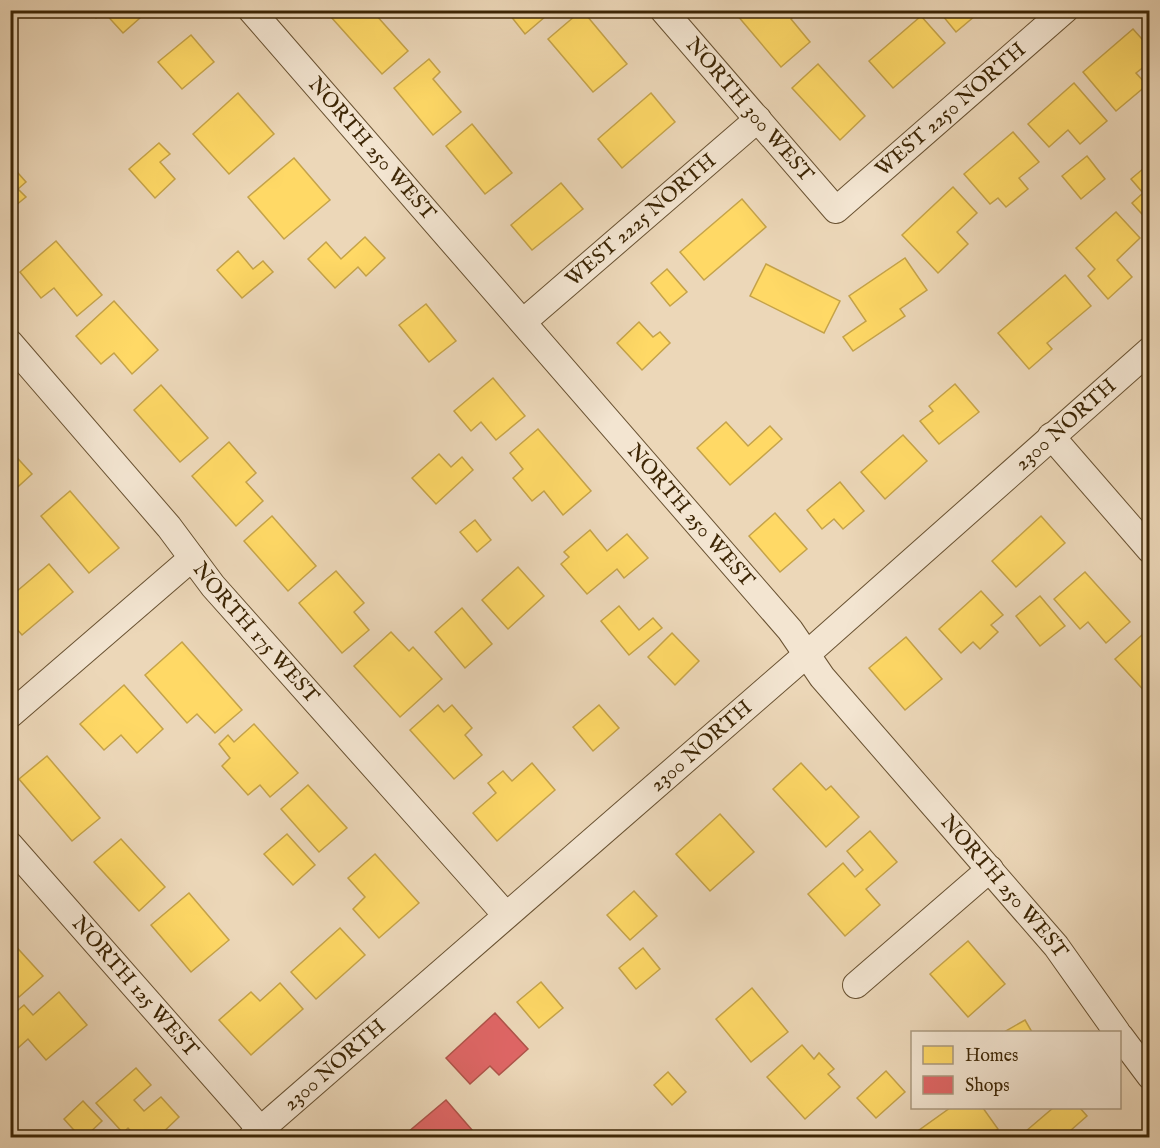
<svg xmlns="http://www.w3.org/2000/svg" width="1160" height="1148" font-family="'IM FELL English',serif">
<rect width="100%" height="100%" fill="#ecd7b8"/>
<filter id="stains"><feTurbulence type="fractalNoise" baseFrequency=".00333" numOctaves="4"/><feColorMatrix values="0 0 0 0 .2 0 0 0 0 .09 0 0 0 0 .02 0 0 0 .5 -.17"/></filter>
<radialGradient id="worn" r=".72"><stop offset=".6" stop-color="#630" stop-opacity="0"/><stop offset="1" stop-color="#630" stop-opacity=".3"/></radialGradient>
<g fill="#ffd966" stroke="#c5a349" stroke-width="1.5">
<path d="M89 10H149L123 33 103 11 96 18Z"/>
<path d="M339 10H381L376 15 408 51 382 74 331 17Z"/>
<path d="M506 10H553L525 34Z"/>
<path d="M582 10 627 64 593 92 548 39Z"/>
<path d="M742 10H800L791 19 810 42 781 67 737 15Z"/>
<path d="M938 10H982L956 32Z"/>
<path d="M921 16 945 43 893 88 869 61Z"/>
<path d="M1133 29 1150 48V62L1136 73 1147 85 1116 111 1083 72Z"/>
<path d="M191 35 214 62 182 89 158 62Z"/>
<path d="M429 59 440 72 433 79 461 112 433 135 394 88Z"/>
<path d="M818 64 865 116 840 140 792 88Z"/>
<path d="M1074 83 1107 121 1080 144 1068 130 1049 147 1028 124Z"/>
<path d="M238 93 274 134 229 174 193 134Z"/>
<path d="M651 93 675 122 622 168 598 139Z"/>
<path d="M472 124 512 173 485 194 446 146Z"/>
<path d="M1013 132 1039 162 1019 178 1028 189 1006 207 998 198 990 204 964 174Z"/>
<path d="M159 143 170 154 160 162 175 179 155 198 129 169Z"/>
<path d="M1087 156 1105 179 1081 199 1062 176Z"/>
<path d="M294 158 330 200 284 239 248 197Z"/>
<path d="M1150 163V223L1132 203 1143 193 1131 179Z"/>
<path d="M10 164 26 182 18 189 26 197 10 210Z"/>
<path d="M561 183 583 209 532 250 511 225Z"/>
<path d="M953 187 977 213 957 232 968 244 938 273 902 235Z"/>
<path d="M742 199 766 227 704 280 680 252Z"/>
<path d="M1116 212 1140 238 1117 260 1132 277 1108 299 1088 276 1095 269 1076 248Z"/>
<path d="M365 237 385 258 366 276 358 267 335 288 308 259 326 242 341 259Z"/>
<path d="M56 241 102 295 77 316 54 288 41 298 20 272Z"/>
<path d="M238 251 253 269 263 261 273 272 242 298 217 270Z"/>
<path d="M905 258 927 290 900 309 905 316 853 351 843 337 866 321 849 296Z"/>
<path d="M766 264 840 301 824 333 750 296Z"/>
<path d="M667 269 687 292 670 306 651 283Z"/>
<path d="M1065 275 1091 306 1047 343 1052 349 1029 369 998 333Z"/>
<path d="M114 301 158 350 132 374 114 353 101 364 76 336Z"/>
<path d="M426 304 456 341 429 362 399 325Z"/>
<path d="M639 322 653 337 660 332 670 343 642 370 617 343Z"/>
<path d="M493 378 525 416 496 440 481 422 471 431 454 411Z"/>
<path d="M955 384 979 412 939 444 920 421 933 411 929 406Z"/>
<path d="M161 385 208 438 180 462 134 410Z"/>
<path d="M726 422 748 446 770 426 782 439 730 485 697 448Z"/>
<path d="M538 429 591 491 563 515 544 491 532 501 513 478 523 469 510 453Z"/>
<path d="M903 435 927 461 885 499 861 472Z"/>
<path d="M229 442 256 473 246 482 263 501 236 526 192 476Z"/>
<path d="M10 450 32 474 10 494Z"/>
<path d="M439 454 451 467 462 457 473 470 436 504 412 478Z"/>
<path d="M840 482 864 511 843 529 834 519 822 529 807 510Z"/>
<path d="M70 491 119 548 89 573 41 516Z"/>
<path d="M775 513 807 549 780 572 749 536Z"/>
<path d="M272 516 316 566 288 591 244 541Z"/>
<path d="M1041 516 1065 543 1016 587 992 561Z"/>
<path d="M475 520 491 540 477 552 460 532Z"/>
<path d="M590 530 607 551 627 534 648 558 624 578 617 569 587 594 561 564 569 557 564 552Z"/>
<path d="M49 564 73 592 22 635 10 621V597Z"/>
<path d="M518 567 544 596 508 629 482 600Z"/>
<path d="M336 571 364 603 354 612 369 630 342 653 299 603Z"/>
<path d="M1085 572 1130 622 1106 643 1088 622 1080 629 1054 599Z"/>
<path d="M981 591 1003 615 991 625 998 632 980 649 973 642 961 653 939 629Z"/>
<path d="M1040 596 1065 626 1040 646 1016 616Z"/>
<path d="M619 606 639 630 653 618 662 628 629 655 601 621Z"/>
<path d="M462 608 492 644 465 668 435 632Z"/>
<path d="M391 632 409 651 413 647 442 679 400 717 354 666Z"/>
<path d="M672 633 699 661 675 685 648 657Z"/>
<path d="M1142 635 1150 644V697L1115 659Z"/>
<path d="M906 637 942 679 905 710 869 668Z"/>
<path d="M182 642 242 710 215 733 197 714 187 723 145 675Z"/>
<path d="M124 685 163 729 137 753 121 735 104 750 80 724Z"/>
<path d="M438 705 444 712 452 705 472 728 465 735 482 755 454 779 410 730Z"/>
<path d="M599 705 619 728 593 751 573 727Z"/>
<path d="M254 724 298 773 270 797 260 785 248 795 222 766 230 758 219 744 228 735 234 742Z"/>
<path d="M47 756 100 818 72 841 19 779Z"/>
<path d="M532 763 555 790 497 841 473 813 496 793 488 783 503 771 512 781Z"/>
<path d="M801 763 826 790 831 786 859 817 826 847 773 789Z"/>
<path d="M308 785 347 828 319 852 281 809Z"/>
<path d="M720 814 754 852 710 891 676 854Z"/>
<path d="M870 831 897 862 866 889 880 905 845 936 808 894 843 863 855 877 863 870 847 851Z"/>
<path d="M287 834 315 865 293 885 264 854Z"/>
<path d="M121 839 165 887 139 911 94 862Z"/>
<path d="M375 854 419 903 379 938 353 909 365 897 348 878Z"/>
<path d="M634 891 657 916 630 940 607 915Z"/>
<path d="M189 893 229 940 191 972 151 925Z"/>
<path d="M340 928 365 955 316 999 291 972Z"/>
<path d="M10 940 43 976 19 997 10 987Z"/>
<path d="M968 941 1005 984 968 1017 930 974Z"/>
<path d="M643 948 660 969 636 989 619 968Z"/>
<path d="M541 982 563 1008 539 1028 517 1002Z"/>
<path d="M280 983 303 1009 251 1055 219 1020 251 992 260 1001Z"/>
<path d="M752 988 788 1032 751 1062 716 1019Z"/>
<path d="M59 992 87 1025 46 1060 28 1039 10 1055V1017L24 1005 33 1015Z"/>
<path d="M1025 1020 1032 1032H1004Z"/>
<path d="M802 1045 814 1059 819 1053 834 1069 828 1074 840 1087 805 1119 767 1077Z"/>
<path d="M136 1068 151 1085 134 1100 144 1111 161 1097 179 1117 157 1138H137L128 1128 123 1133 96 1103Z"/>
<path d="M886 1071 905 1092 876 1118 857 1098Z"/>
<path d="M668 1072 686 1092 672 1105 654 1085Z"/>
<path d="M83 1101 102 1121 84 1138H81L64 1119Z"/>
<path d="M950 1108H983L998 1129 985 1138H908Z"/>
<path d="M1053 1108H1080L1087 1116 1062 1138H1031L1026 1131Z"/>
</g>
<g fill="#e06666" stroke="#af5349" stroke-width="1.5">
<path d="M495 1013 528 1049 499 1075 490 1066 470 1084 446 1058Z"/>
<path d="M446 1100 479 1138H401Z"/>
</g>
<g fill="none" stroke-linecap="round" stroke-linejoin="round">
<g stroke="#695232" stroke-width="28">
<g id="minor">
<path id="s1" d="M251 10 790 630 822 677 1056 946 1117 1032"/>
<path id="s2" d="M663 10 836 210 1065 10"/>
<path id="s3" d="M523 322 758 119"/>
<path id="s4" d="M10 343 169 527 213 586 506 915"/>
<path d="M1051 436 1150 550"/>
<path d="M10 715 192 558"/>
<path id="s5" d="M10 845 260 1129"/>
<path d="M856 985 990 869"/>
<path d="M1120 1036 1150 1076"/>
<path id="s6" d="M251 1138 806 655 1150 350"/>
</g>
</g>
<use href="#minor" stroke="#f3e5d1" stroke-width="26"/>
</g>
<g text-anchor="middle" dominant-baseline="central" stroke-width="6" stroke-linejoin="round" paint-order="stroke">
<g font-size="21" fill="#3d2605" stroke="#f3e5d1">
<text stroke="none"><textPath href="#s2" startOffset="132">NORTH 300 WEST</textPath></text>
<text stroke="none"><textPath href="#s2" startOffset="417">WEST 2250 NORTH</textPath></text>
<text stroke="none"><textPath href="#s1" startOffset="184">NORTH 250 WEST</textPath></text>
<text stroke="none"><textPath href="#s3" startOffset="156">WEST 2225 NORTH</textPath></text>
<text stroke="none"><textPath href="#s6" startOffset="1083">2300 NORTH</textPath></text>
<text stroke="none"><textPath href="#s1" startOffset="670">NORTH 250 WEST</textPath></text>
<text stroke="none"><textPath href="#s4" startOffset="380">NORTH 175 WEST</textPath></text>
<text stroke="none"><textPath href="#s6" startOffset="597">2300 NORTH</textPath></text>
<text stroke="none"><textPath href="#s1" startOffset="1156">NORTH 250 WEST</textPath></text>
<text stroke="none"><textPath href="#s5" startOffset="189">NORTH 125 WEST</textPath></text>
<text stroke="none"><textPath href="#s6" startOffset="111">2300 NORTH</textPath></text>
</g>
</g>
<rect width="1160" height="1148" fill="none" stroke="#ecd7b8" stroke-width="36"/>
<rect x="12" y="12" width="1136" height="1124" fill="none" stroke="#3d2605" stroke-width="3"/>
<rect x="18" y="18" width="1124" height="1112" fill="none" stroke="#3d2605" stroke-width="1.5"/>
<rect x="911" y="1031" width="210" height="78" fill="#f3e5d1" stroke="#aa997f" stroke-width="1.5"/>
<rect x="923" y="1046" width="30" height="18" fill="#ffd966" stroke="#aa997f" stroke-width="1.5"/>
<text x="965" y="1061" font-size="18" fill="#3d2605">Homes</text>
<rect x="923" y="1076" width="30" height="18" fill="#e06666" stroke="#aa997f" stroke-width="1.5"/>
<text x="965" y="1091" font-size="18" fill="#3d2605">Shops</text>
<rect width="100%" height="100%" filter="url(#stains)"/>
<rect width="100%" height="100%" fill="url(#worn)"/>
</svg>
